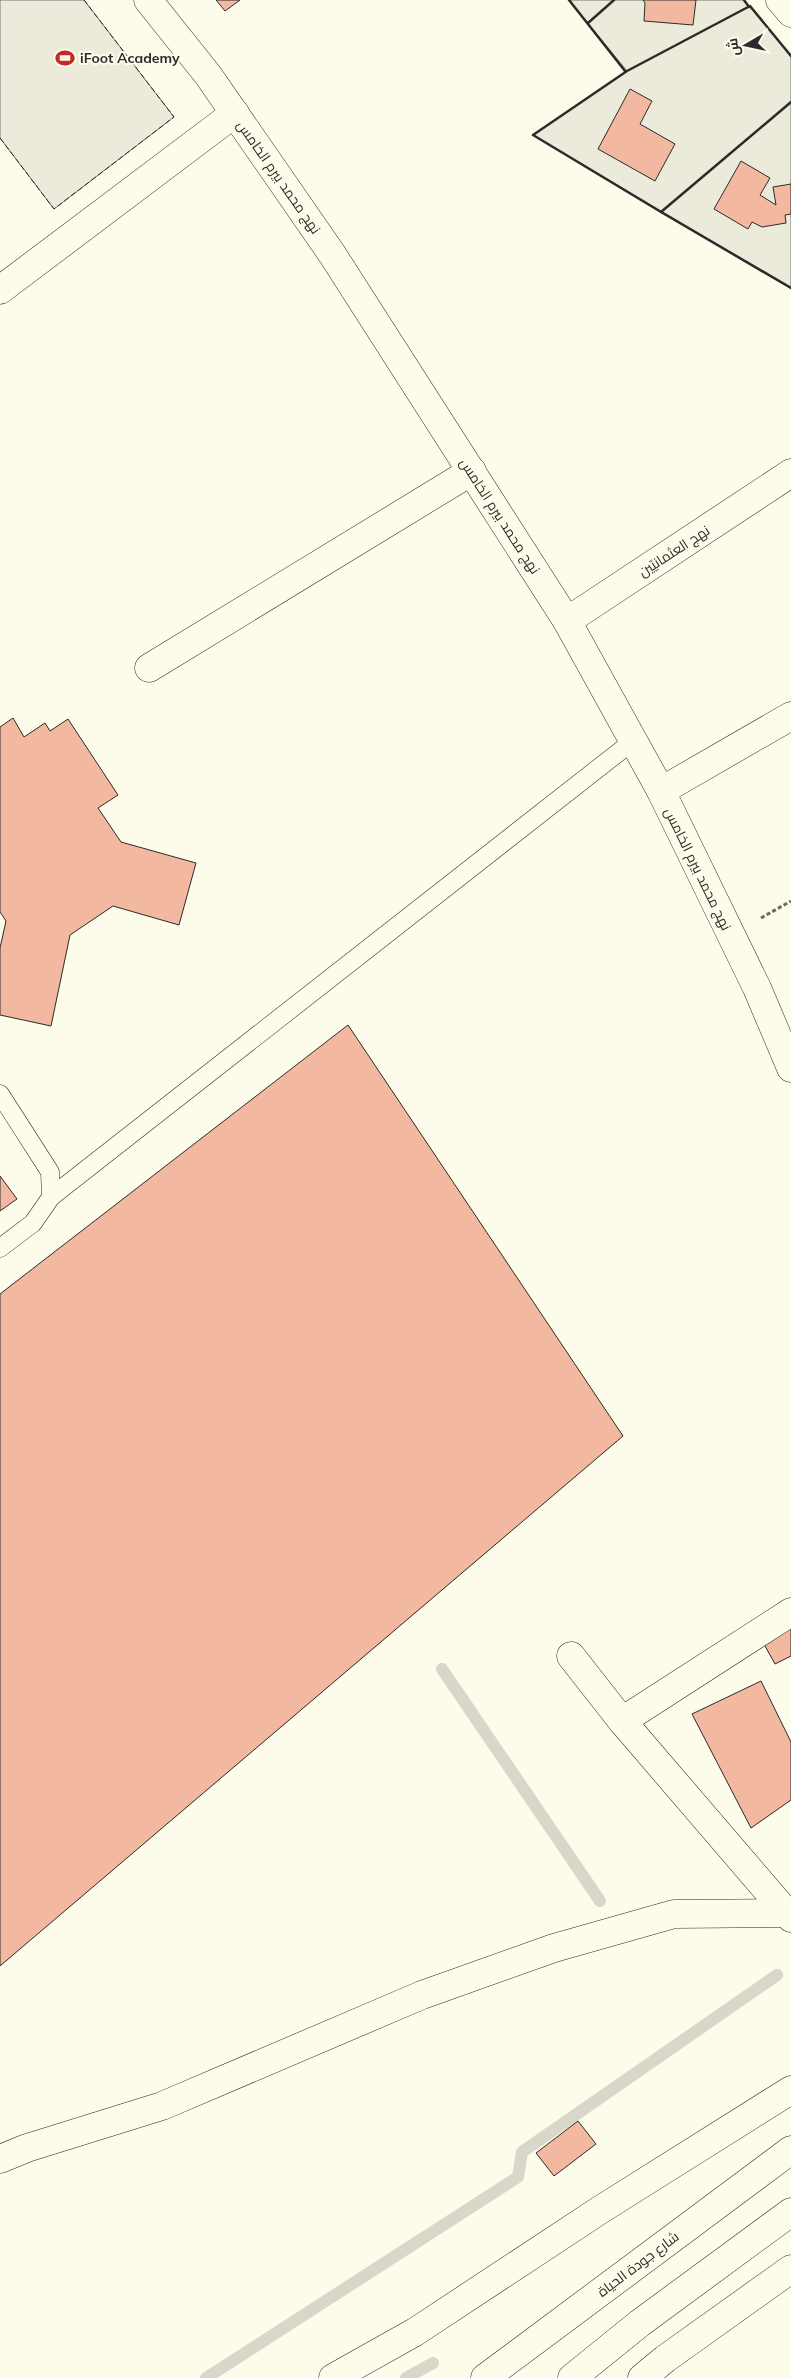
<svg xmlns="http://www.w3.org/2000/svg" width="791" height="2378" font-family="Mulish,Cairo,sans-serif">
<rect width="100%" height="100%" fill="#fdfbea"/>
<g fill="#ecebdb" stroke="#74746e">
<path d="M0 0H84L174 117 54 209 0 138Z"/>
<path d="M569 0H744L791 56V288L533 135 627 71Z"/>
</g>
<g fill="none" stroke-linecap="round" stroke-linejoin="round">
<g stroke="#d8d7c9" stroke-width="12">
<path d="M442 1669 600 1901"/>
<path d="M206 2378 518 2177 522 2152 777 1975"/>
<path d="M406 2378 433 2363"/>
</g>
</g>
<g fill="#f2b8a0" stroke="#2b2b2b">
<path d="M216 0H240L225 11Z"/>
<path d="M643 0H696L693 25 644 21 645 3Z"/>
<path d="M630 89 652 101 640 124 675 144 655 181 598 149Z"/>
<path d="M741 161 770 178 760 195 776 205 773 187 791 184V214L785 215 786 223 762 227 752 222 748 229 714 209Z"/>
<path d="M13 718 24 737 45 723 50 731 68 719 118 795 98 808 121 842 196 863 179 925 113 906 70 935 51 1026 0 1015V948L6 921 0 912V727Z"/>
<path d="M348 1025 623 1436 0 1966V1294Z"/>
<path d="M0 1176 17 1199 0 1211Z"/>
<path d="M791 1615V1656L775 1664 759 1635Z"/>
<path d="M761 1681 791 1742V1800L751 1828 692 1714Z"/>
<path d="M578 2121 596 2144 554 2176 536 2153Z"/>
</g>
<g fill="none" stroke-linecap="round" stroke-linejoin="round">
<g stroke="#2b2b2b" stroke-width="19">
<g id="service">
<path d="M0 1094 50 1172 51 1197 33 1223 0 1248"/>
<path d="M51 1197 633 741"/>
</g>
</g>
<g stroke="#2b2b2b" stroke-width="29">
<g id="minor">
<path d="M148 0 208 75 332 254 567 621 661 791 757 988 791 1068"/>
<path d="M780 0 791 13"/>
<path d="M0 290 235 113"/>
<path d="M567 621 791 473"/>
<path d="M149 668 472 471"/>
<path d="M661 791 791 716"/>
<path d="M571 1656 622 1721 791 1918"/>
<path d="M622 1721 791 1612"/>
<path d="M0 2159 27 2148 162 2106 422 1995 554 1948 674 1914 786 1913"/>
</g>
</g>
<g stroke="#2b2b2b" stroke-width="29">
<g id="trunk">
<path d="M333 2378 415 2332 600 2210 791 2090"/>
<path d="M485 2378 791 2150"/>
<path d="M572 2378 640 2323 791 2212"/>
<path d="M642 2378 665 2359 791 2269"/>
</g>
</g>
<path stroke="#6a6964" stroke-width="3" stroke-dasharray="4 2.5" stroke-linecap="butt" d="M761 918 791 901"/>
<use href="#service" stroke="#fdfbea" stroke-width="18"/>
<use href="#minor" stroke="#fdfbea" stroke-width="28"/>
<use href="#trunk" stroke="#fdfbea" stroke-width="28"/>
<path stroke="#2b2b2b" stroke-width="1" stroke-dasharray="6 2.5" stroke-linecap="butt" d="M0 138 54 209 174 117 84 0"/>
<g stroke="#2b2b2b" stroke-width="2.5">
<path d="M569 0 625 71"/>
<path d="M744 0 749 7"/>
<path d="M588 23 614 0"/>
<path d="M791 56 750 6 627 71 533 135 661 212 791 102"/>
<path d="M661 212 791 288"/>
</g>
</g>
<defs>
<g id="stadium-bare" transform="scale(1.5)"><path d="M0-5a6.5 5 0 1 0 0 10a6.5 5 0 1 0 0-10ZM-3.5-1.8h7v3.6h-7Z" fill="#c62828" stroke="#fdfbea" stroke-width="2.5" paint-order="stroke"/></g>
</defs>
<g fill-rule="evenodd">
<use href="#stadium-bare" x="65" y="58"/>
</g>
<g text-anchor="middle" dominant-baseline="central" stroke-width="4" stroke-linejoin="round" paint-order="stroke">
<g font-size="14" font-weight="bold" fill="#2b2b2b" stroke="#fdfbea" text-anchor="start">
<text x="80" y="58">iFoot Academy</text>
</g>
<g font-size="14" fill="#2b2b2b" stroke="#fdfbea">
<text transform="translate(279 177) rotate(55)">نهج محمد بيرم الخامس</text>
<text transform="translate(500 516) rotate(57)">نهج محمد بيرم الخامس</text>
<text transform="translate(674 551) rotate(-33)">نهج العثمانيّين</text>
<text transform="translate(698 869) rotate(64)">نهج محمد بيرم الخامس</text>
<text transform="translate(638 2264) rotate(-37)">شارع جودة الحياة</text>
</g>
</g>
<g transform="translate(746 45) rotate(261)" stroke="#fdfbea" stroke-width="4" paint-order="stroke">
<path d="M0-4L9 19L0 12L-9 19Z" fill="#2b2b2b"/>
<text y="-8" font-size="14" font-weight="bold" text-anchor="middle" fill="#2b2b2b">ش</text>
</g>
</svg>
